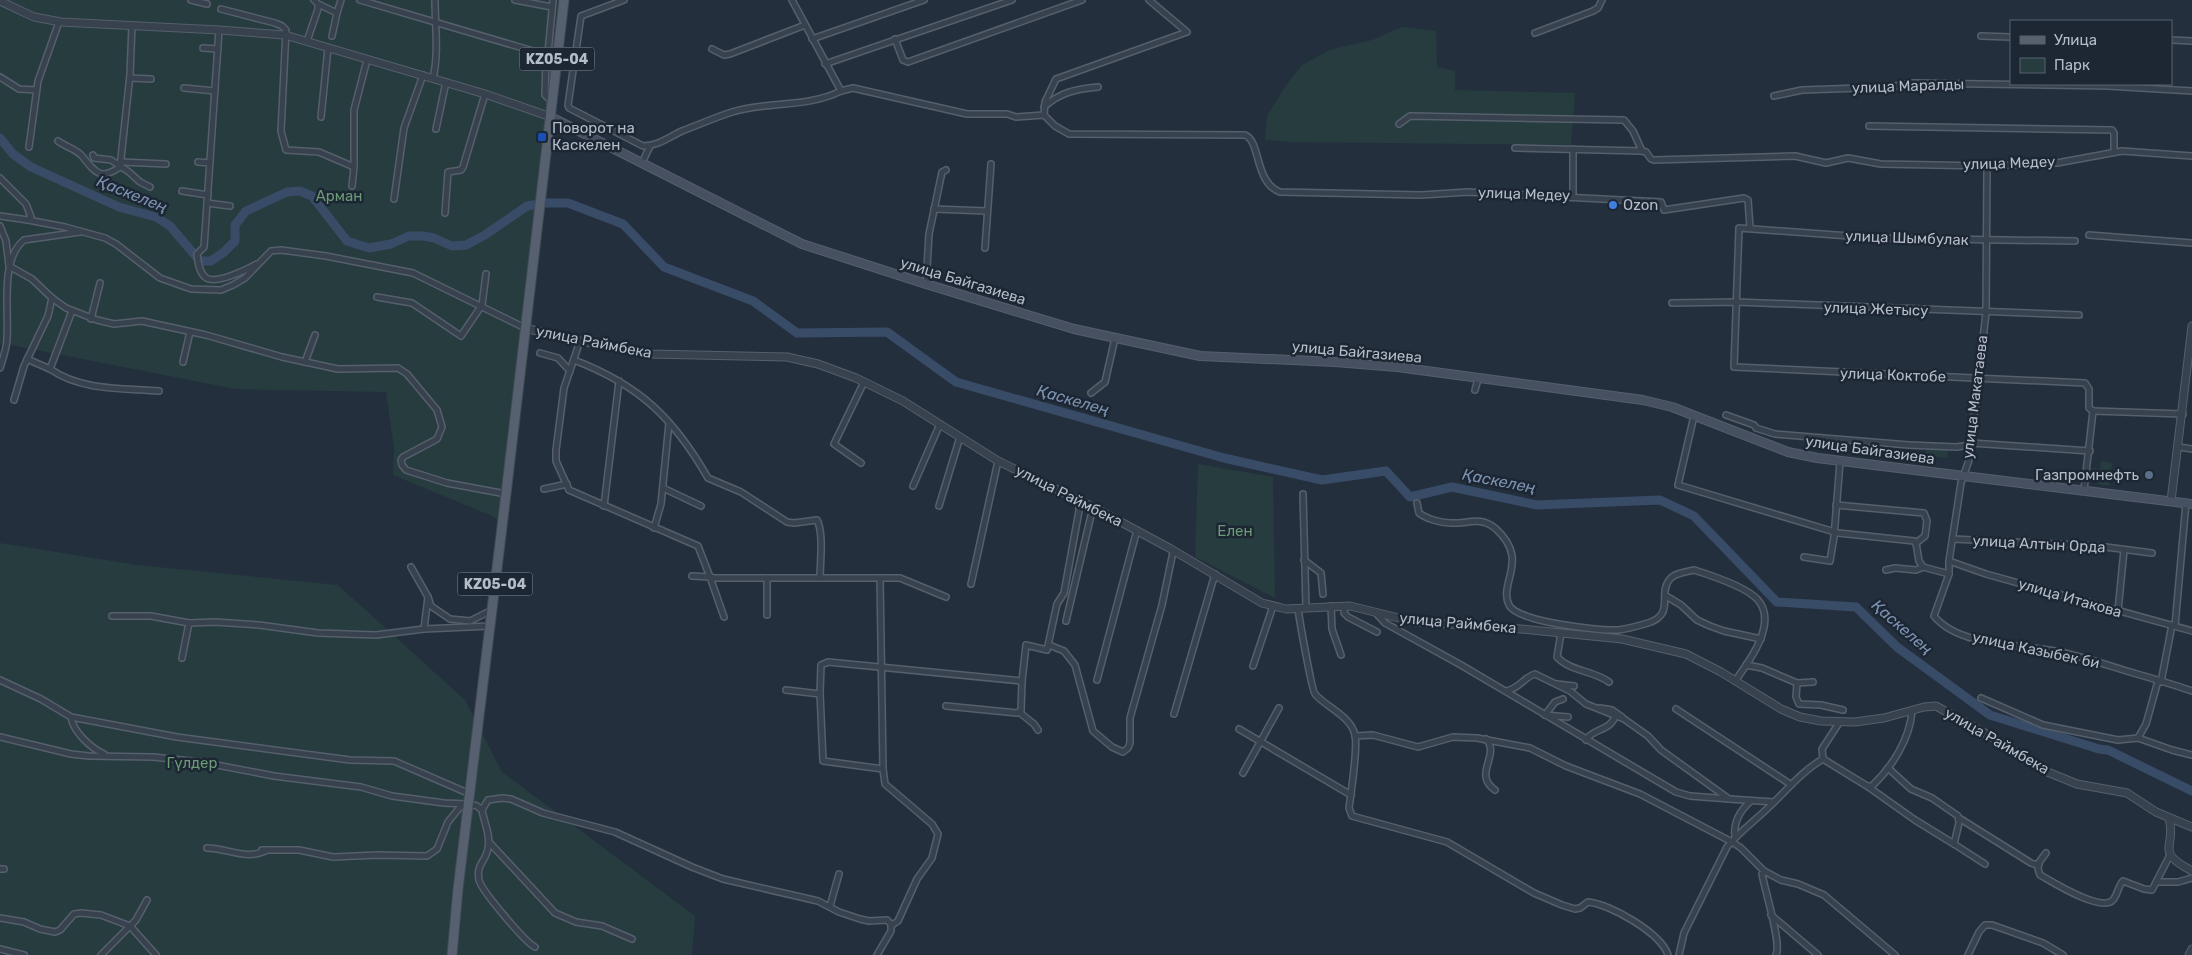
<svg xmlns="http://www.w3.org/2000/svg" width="2192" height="955" font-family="Rubik,sans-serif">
<rect width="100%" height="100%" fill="#242f3e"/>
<g fill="#263c3f">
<path d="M0 0H564L502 523 492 516 393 475 394 448 386 392 235 389 1 343 0 346Z"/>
<path d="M1402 27 1436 31 1437 67 1455 71V90L1575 93 1571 145 1293 142 1265 140 1267 116 1286 85 1302 65 1332 49 1372 40Z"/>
<path d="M1926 449 1948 450 1947 458 1926 456Z"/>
<path d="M2101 461 2112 463 2109 486 2098 484 2099 475 2091 474 2092 468 2100 469Z"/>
<path d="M1198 464 1273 477 1275 598 1195 557Z"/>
<path d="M0 543 137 565 338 585 465 700 502 772 695 916 692 955H0Z"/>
</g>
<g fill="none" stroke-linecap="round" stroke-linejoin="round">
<path stroke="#394c67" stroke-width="9" d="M0 138 13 154 31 167 119 207 156 217 170 226 200 261H211L224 252 235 241V225L246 211 287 192 300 191 312 196 347 241 369 248 391 244 409 236H423L434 238 452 246 466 245 485 235 527 206 546 203H568L623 224 664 267 753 301 797 333 887 332 956 382 1224 458 1322 480 1386 471 1410 497 1452 487 1537 505 1660 500 1694 516 1777 602 1856 607 1897 647 1990 715 2099 749 2108 750 2192 791"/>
<g stroke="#565f6c" stroke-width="8">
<g id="minor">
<path d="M191 0 207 4"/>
<path d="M360 0 543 54 546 60 545 95 552 102"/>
<path d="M515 0 552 7"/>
<path d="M624 0 581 16 568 105 569 108 643 146C658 146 669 137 682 131 698 125 716 117 732 112 768 101 807 108 841 91L792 0"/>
<path d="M318 4 337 13 341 0"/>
<path d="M221 9 275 23 282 26 286 30 281 131 286 150 319 152 354 167V110L367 60"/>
<path d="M219 30 204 247 197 254C198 262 199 272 205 277 214 286 248 269 257 264"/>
<path d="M1535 33 1593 11 1598 8 1602 0"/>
<path d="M332 36 337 13"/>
<path d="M1981 36 2011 37"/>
<path d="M812 39 924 0"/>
<path d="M895 39 903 60 908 62 1082 0"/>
<path d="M2171 40 2192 41"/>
<path d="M307 41 318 9V4L314 0"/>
<path d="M203 48 218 49"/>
<path d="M712 49 724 55 730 54 805 25"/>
<path d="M546 60 548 53 553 0"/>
<path d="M825 64 1012 0"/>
<path d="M0 77 19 89 36 90"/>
<path d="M130 78 151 79"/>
<path d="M433 78C439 53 435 26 435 0"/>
<path d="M184 88 215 91"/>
<path d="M841 91 853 88 967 114H1007L1016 117 1044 115 1055 126 1069 134 1245 135C1261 141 1254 182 1280 192L1421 195 1468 192 1661 202 1664 210 1744 198 1748 200 1750 228"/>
<path d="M1774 96 1802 90 1890 87 1913 83 2108 86 2192 91"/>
<path d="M1044 107C1060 92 1077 89 1098 87"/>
<path d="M1044 115 1045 102 1056 79 1187 32 1149 0"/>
<path d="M321 117 328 48"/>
<path d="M1399 124 1410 116 1624 120 1633 131 1642 151"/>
<path d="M1869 126 2112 130 2114 133V152"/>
<path d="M436 129 446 82"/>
<path d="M58 141C66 147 76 149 82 156 95 172 100 181 120 167L130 75 132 25"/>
<path d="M29 147 38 81 59 22"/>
<path d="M1515 148 1642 151 1646 152 1651 159 1654 160 1795 156 1826 163 1848 158 1881 164 1987 166 2057 163 2122 151 2192 156"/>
<path d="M1573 149V196"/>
<path d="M93 155 94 158 111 160 129 172 140 182 150 187"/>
<path d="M121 162 166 164"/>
<path d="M198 162 210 163"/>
<path d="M642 163 650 146"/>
<path d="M1987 166 1986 313 1969 460 1961 483 1949 561V574L1934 616C1960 648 2025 644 2060 652 2084 657 2107 665 2130 672 2151 678 2172 684 2192 691"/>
<path d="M0 178 26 204 31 217 28 220 0 216"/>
<path d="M352 186 354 167"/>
<path d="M182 191 208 195"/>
<path d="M394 199 404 128 423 75"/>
<path d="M207 203 230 206"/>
<path d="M934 209 987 211"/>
<path d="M445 213 448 172 461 170 463 167 485 94"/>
<path d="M28 220 65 227 105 238 116 244 160 278 191 289 221 290 233 285 245 278 271 251 281 250 326 256 413 273 525 328"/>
<path d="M0 226 6 241 9 266 32 279 52 298 66 308 97 320 114 324 142 321 151 323 206 335 282 357 338 369 398 368 407 374 437 410 442 427 437 439 403 457 401 460 402 465 406 470 447 483 506 494"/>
<path d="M2089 235 2192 243"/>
<path d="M2075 241 1877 238 1739 228 1734 367 2085 383 2089 389V408L2093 411 2084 490"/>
<path d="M985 248 991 164"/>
<path d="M926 284 929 234 942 172 946 170"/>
<path d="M377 297 412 303 461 336 482 305 486 274"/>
<path d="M1672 303 1736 302 2079 315"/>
<path d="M91 319 100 283"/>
<path d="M580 341 564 388 556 450V461L569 490 698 546 710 577 714 578H880L883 769 885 784 932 824 938 834 932 858 917 879 898 921 892 925"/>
<path d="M540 353 558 358 570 371"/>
<path d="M27 359 50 369 72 311"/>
<path d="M574 360C639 385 673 417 708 478L741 492 787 522 794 523 817 520C824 533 820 563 820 578"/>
<path d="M183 362 190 332"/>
<path d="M305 362 315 335"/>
<path d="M0 368C3 358 7 348 7 338 9 307 0 260 24 240L80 232"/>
<path d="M50 369C82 391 122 388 159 391"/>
<path d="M1475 390 1478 379"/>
<path d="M1091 393 1105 382 1115 338"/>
<path d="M14 400 24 366 48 316 52 298"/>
<path d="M2093 411 2183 414"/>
<path d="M1726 415 1754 425 1756 428 1775 434 1909 445 1956 447 1971 445"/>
<path d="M1694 416 1678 485 1838 533 1914 541 1916 543"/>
<path d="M1971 443 2090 451"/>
<path d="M2179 447 2192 449"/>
<path d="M861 463 834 444 864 382"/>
<path d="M913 486 940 424"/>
<path d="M663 488 701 506"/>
<path d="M544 489 567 484"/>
<path d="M1303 494 1306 608"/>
<path d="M1417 503 1419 513C1427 519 1441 523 1451 523 1467 524 1480 516 1495 528 1531 560 1498 582 1509 605 1517 622 1600 631 1618 630 1628 629 1638 626 1648 623 1676 614 1657 594 1670 579 1675 573 1686 572 1694 570 1710 575 1747 587 1758 600 1778 623 1749 662 1735 681"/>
<path d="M1836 505 1924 513 1927 521 1925 536 1916 543"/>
<path d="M604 506 619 381"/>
<path d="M939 506 960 437"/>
<path d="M654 528 661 504 669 423"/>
<path d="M1953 539 2098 546 2152 553"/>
<path d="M1916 543 1919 561 1923 567 1949 574"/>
<path d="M1804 557 1830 561 1834 537 1840 462"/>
<path d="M1304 560 1321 573 1323 594"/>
<path d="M1949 561 1986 574 2192 631"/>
<path d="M411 567 428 597 431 606 450 619 470 621 492 610"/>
<path d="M1886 570 1895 568 1916 570 1923 567"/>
<path d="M692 576 710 577 724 617"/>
<path d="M880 578H900L946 597"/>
<path d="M971 584 998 461"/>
<path d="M1666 596 1681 605 1697 620 1710 626 1724 631 1761 639"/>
<path d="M1331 606 1332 629 1341 655"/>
<path d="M1345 606 1344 613 1348 617 1377 632"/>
<path d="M1298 608C1299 618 1312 691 1315 694 1327 708 1351 716 1355 735 1358 748 1351 793 1349 808L1352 816 1447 842 1534 893 1562 905 1575 909 1580 908 1588 902C1610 904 1661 933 1668 955"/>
<path d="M2118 611 2124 550"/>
<path d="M1376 613 1385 623 1461 665 1676 792 1690 796 1730 799"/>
<path d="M767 615V578"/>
<path d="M112 616H151L189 623"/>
<path d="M1066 621 1093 507"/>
<path d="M2175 626 2186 503"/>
<path d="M424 629 490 626"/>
<path d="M1561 633 1557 657C1571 672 1593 670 1609 682"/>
<path d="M1049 645 1064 651 1075 665 1093 731 1112 747 1123 752 1128 748 1130 743V718L1162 605 1173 552"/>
<path d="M182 658 189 623 215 622 259 625 318 633 376 635 424 629 428 597"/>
<path d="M1746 665 1762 668 1797 683 1813 682"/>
<path d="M1253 666 1273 606"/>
<path d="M0 680 41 699 71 717 177 737 350 760 394 761 470 794"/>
<path d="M1097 680 1137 530"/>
<path d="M2161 682 2172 625"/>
<path d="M1797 683 1796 697 1799 704 1821 705 1843 710"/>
<path d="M1557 684 1574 686"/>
<path d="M786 690 820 694"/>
<path d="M1506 691C1519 689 1524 677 1535 674L1570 691 1586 704 1624 719 1648 736 1661 750 1729 799 1774 802"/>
<path d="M1981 698 2043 725 2118 740 2138 738 2172 750 2192 755"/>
<path d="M946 706 1017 713 1021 711 1022 681"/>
<path d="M1600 708 1612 710 1622 717"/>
<path d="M1676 709 1790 784"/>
<path d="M1019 712 1034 724 1038 730"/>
<path d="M1174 714 1215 574"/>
<path d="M1545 715 1555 702 1563 699"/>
<path d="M1545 715 1568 717"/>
<path d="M71 717C73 732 91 748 104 754"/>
<path d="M1239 729 1351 795"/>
<path d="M1355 736 1373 735 1418 747 1453 737 1477 738 1530 748 1566 766 1640 794 1732 842 1741 848 1764 871"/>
<path d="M0 737 71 754 89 756 153 757 201 762 274 776 361 787 392 796 444 803 469 804 477 806 482 810"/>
<path d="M2138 738 2146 724 2158 681"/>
<path d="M1486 739C1501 755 1472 774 1495 790"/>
<path d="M1586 740C1593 728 1611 731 1615 716"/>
<path d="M1823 759 1822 749 1839 723"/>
<path d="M1888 768 1911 789 1932 798 1958 816 1959 823 1954 844 1985 864"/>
<path d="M883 769 823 761 820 693 821 665 828 662 1022 681 1026 645 1047 650 1057 604 1064 593 1079 511V500"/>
<path d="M1243 773 1279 708"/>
<path d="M1867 786 1915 820 1954 844"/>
<path d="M1959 818 2031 863 2037 865 2046 853"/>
<path d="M1735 837C1733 823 1740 810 1751 801"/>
<path d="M489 842 555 913 576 922 602 926 632 939"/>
<path d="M207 848C226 848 248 861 267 850"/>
<path d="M262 850H299L333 857 378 855 427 856 437 849 448 822 460 807 466 805"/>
<path d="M2039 863 2038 869 2040 875C2053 882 2098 911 2112 901 2117 897 2118 886 2123 881L2144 889 2152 890 2170 855"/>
<path d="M0 869H4"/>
<path d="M2157 882H2178L2192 878"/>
<path d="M830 906 839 874"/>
<path d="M1771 915 1818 955"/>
<path d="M0 918 24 922 40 929 55 932 60 930 74 914 81 913 101 915 130 926 156 955"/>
<path d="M535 947C525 942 481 890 479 880 476 863 486 862 488 848 491 836 484 822 482 810L488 800 502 798 511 799 543 813 615 832 692 867 723 879 818 901 839 912 860 919 869 921 887 920 891 924V931L877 955"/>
<path d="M0 949 24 955"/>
<path d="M101 955 136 920 147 900"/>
<path d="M1679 955 1684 933 1727 847C1739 832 1756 820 1770 806 1787 790 1802 771 1823 759L1867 786H1872C1892 767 1910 739 1912 711"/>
<path d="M1776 955C1782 944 1765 891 1762 874L1764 871 1781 880 1798 884 1824 895 1895 955"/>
<path d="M1968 955 1979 932 1985 925H1992L2043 943 2063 955"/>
</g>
</g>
<g stroke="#565f6c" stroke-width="9">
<g id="tertiary">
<path d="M0 1 34 17 61 22 219 30 285 35 485 94 551 117"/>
<path d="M525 328 580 341 651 354 787 357 818 364 856 378 903 401 998 461 1093 507 1171 549 1262 603 1286 609 1350 606 1415 622 1511 628 1622 639 1686 654 1721 672 1781 709 1800 717 1821 721 1855 722 1884 718 1924 707 1936 706 1990 736 2045 771 2077 784 2127 793 2156 812 2192 827"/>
<path d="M2171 501 2192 326"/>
<path d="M2169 818C2177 849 2153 850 2192 871"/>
<path d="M2189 955 2192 949"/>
</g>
</g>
<g stroke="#565f6c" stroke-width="10">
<path id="secondary" d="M551 117 802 244 926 284 1074 329 1200 356 1335 362 1397 367 1643 400 1672 407 1788 452 1817 458 2192 504"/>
</g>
<g stroke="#414a57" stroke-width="11">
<path id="primary" d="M452 955 458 889 506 494 564 0"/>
</g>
<use href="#minor" stroke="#38414e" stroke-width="5"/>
<use href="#tertiary" stroke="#38414e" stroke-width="7"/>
<use href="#secondary" stroke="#465061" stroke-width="8"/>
<use href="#primary" stroke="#56606e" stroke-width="9"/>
</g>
<rect fill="#1a4fb4" stroke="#1d2633" stroke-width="2" x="537" y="132" width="10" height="10" rx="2.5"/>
<circle fill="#3f7fe0" stroke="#1d2633" stroke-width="2" cx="1613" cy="205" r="5"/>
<circle fill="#5c6f8a" stroke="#1d2633" stroke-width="2" cx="2149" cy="475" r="5"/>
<g text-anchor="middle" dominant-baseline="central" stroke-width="5" stroke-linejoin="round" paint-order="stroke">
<g fill="#1d2633" stroke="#878f9c" stroke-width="1">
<rect x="519.5" y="47.5" width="75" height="23" rx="4"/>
<rect x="457.5" y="572.5" width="75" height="23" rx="4"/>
</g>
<g font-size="14" font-weight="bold" fill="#b4bcc9">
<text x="557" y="59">KZ05-04</text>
<text x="495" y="584">KZ05-04</text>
</g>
<g font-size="15" fill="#b4bcc9" stroke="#1d2633">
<text transform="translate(1908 86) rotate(-2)">улица Маралды</text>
<text transform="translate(2009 163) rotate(-2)">улица Медеу</text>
<text transform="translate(1524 194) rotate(2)">улица Медеу</text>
<text transform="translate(1907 238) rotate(2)">улица Шымбулак</text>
<text transform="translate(963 281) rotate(17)">улица Байгазиева</text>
<text transform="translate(1876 309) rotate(2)">улица Жетысу</text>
<text transform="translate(594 342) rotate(11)">улица Раймбека</text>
<text transform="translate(1357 352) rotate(5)">улица Байгазиева</text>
<text transform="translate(1893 375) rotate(2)">улица Коктобе</text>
<text transform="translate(1975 397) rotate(-83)">улица Макатаева</text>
<text transform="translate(1870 450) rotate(8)">улица Байгазиева</text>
<text transform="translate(1069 496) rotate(27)">улица Раймбека</text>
<text transform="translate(2039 544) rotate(3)">улица Алтын Орда</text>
<text transform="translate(2070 598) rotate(16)">улица Итакова</text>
<text transform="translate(1458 623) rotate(5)">улица Раймбека</text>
<text transform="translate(2036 650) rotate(12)">улица Казыбек би</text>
<text transform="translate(1997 741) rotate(30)">улица Раймбека</text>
</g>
<g font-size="15" fill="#b4bcc9" stroke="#1d2633" text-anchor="start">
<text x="552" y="128">Поворот на<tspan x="552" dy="17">Каскелен</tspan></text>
<text x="1623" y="205">Ozon</text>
<text x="2139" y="475" text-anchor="end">Газпромнефть</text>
</g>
<g font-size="15" fill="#6b9a76" stroke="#1d2633">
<text x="339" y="196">Арман</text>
<text x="1235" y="531">Елен</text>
<text x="192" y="763">Гүлдер</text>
</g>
<g font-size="16" font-style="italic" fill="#7c92b1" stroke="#1d2633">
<text transform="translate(132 194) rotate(22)">Қаскелең</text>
<text transform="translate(1073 400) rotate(16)">Қаскелең</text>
<text transform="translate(1499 481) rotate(11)">Қаскелең</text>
<text transform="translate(1902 627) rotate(41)">Қаскелең</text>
</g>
</g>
<rect x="2010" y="20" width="162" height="65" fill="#1d2633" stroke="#59626f"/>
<rect x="2020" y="36" width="25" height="8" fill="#56606e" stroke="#59626f"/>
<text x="2054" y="45" font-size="15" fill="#b4bcc9">Улица</text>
<rect x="2020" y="58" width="25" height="15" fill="#263c3f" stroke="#59626f"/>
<text x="2054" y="70" font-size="15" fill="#b4bcc9">Парк</text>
</svg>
